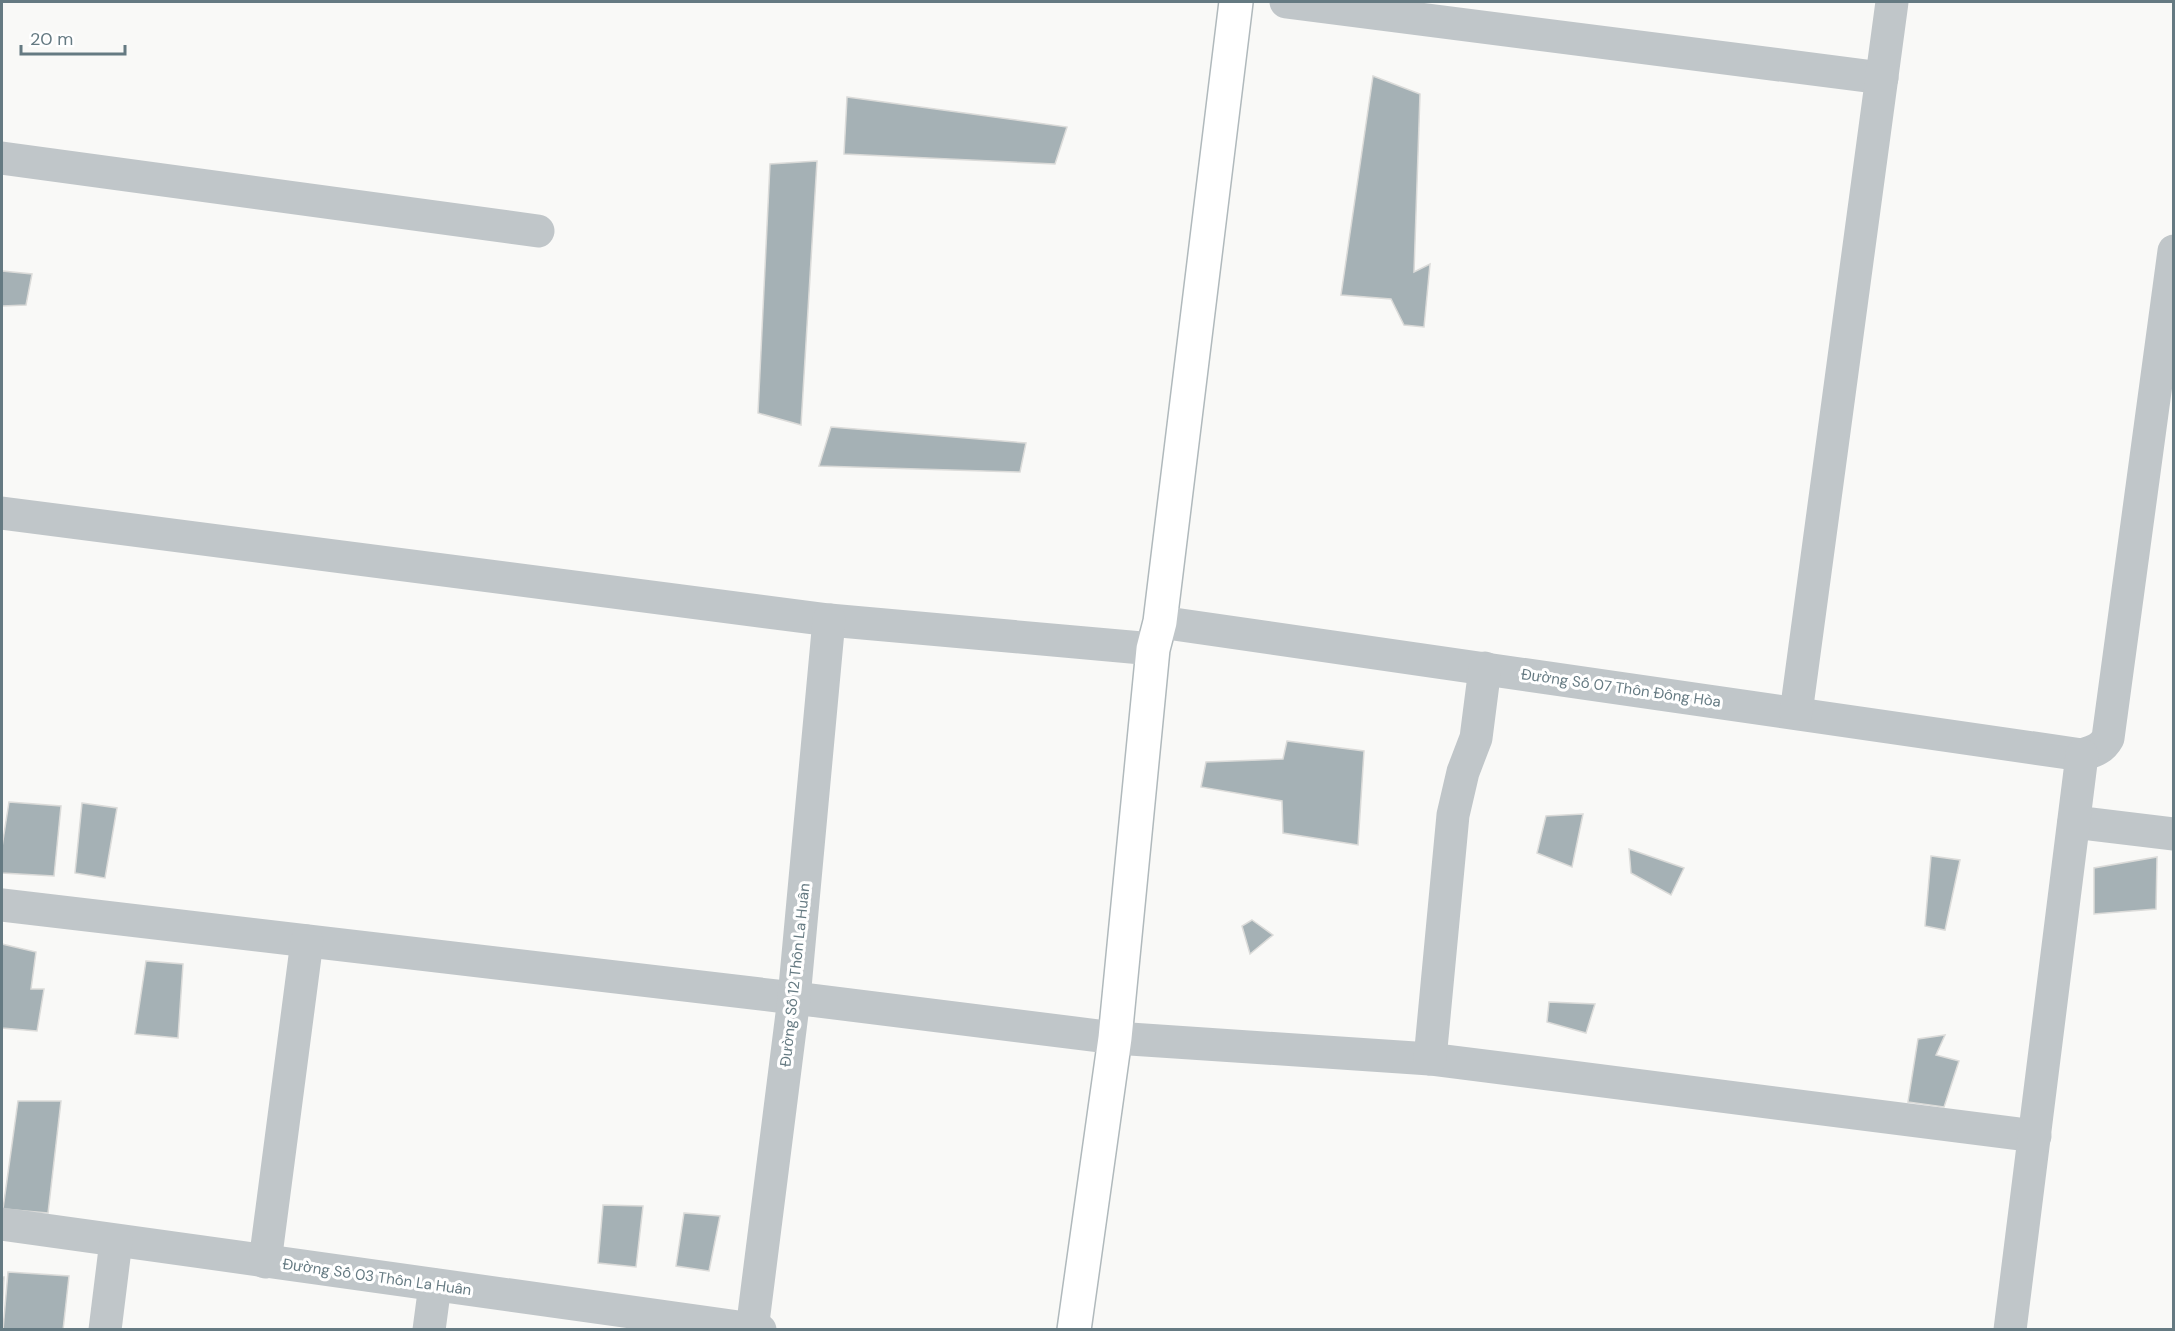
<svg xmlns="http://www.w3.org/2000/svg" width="2175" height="1331" font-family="'DM Sans',sans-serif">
<rect width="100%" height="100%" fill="#f9f9f7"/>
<g fill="#a5b1b5" stroke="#dbdbd9" stroke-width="1.5">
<path d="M1373 76 1420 94 1414 272 1430 264 1424 327 1404 325 1391 299 1341 295Z"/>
<path d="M847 97 1067 127 1055 164 844 154Z"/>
<path d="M817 161 801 425 758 413 770 164Z"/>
<path d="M2 271 32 274 26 305 2 306Z"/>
<path d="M831 427 1026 443 1020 472 819 466Z"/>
<path d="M1287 741 1364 751 1358 845 1283 833 1282 801 1201 787 1206 762 1283 759Z"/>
<path d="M9 802 61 806 54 876 2 873V847Z"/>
<path d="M82 803 117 808 105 878 75 873Z"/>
<path d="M1583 814 1572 867 1537 853 1546 816Z"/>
<path d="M1629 849 1684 868 1671 895 1631 873Z"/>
<path d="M1931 856 1960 860 1945 930 1925 926Z"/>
<path d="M2157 857 2156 909 2094 914V868Z"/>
<path d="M1252 920 1273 935 1250 954 1242 926Z"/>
<path d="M2 944 36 952 31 989H44L37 1031 2 1028Z"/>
<path d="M146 961 183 964 178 1038 135 1034Z"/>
<path d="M1549 1002 1595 1004 1586 1033 1547 1022Z"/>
<path d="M1945 1035 1936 1055 1959 1061 1944 1107 1908 1102 1918 1039Z"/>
<path d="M18 1101H61L48 1213 3 1209Z"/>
<path d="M603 1205 643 1206 636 1267 598 1263Z"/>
<path d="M684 1213 720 1216 709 1271 676 1266Z"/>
<path d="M8 1272 69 1276 63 1330H3Z"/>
<path d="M2 1277H4L2 1315Z"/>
</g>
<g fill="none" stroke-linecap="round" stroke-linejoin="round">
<g stroke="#b0b9bc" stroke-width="36">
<path id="secondary" d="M1074 1330 1115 1038 1153 649 1160 622 1236 2"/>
</g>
<g stroke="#c0c6c9" stroke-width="33">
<path d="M1286 2 1882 78"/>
<path d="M2 158 538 231"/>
<path d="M2 513 829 620 1153 649"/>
<path d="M1160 622 2082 755C2094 751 2102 749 2108 738L2174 251"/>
<path d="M1796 713 1892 2"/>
<path d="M2074 822 2174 834"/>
<path d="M2 905 794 998 1115 1038 1430 1059 2035 1136"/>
<path d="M1430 1059 1453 815 1463 772 1476 738 1485 668"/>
<path d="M2 1224 760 1330"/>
<path d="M265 1262 307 941"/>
<path d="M105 1330 116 1241"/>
<path d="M429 1330 435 1285"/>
<path d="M752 1330 794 998 829 620"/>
<path d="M2010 1330 2082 755"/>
</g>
<use href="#secondary" stroke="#fff" stroke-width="33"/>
</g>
<g text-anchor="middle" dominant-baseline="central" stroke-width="6" stroke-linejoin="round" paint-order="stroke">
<g font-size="15" fill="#657a82" stroke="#fff">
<text transform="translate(1621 688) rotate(8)">Đường Số 07 Thôn Đông Hòa</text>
<text transform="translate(795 975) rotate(-84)">Đường Số 12 Thôn La Huân</text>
<text transform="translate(377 1277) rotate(8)">Đường Số 03 Thôn La Huân</text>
</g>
</g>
<rect width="2175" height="1331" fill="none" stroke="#657a82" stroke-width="6"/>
<path d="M21 45v9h104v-9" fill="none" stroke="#657a82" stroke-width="3"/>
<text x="30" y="45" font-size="18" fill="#657a82" stroke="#ffffff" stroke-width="4.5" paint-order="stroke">20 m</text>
</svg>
